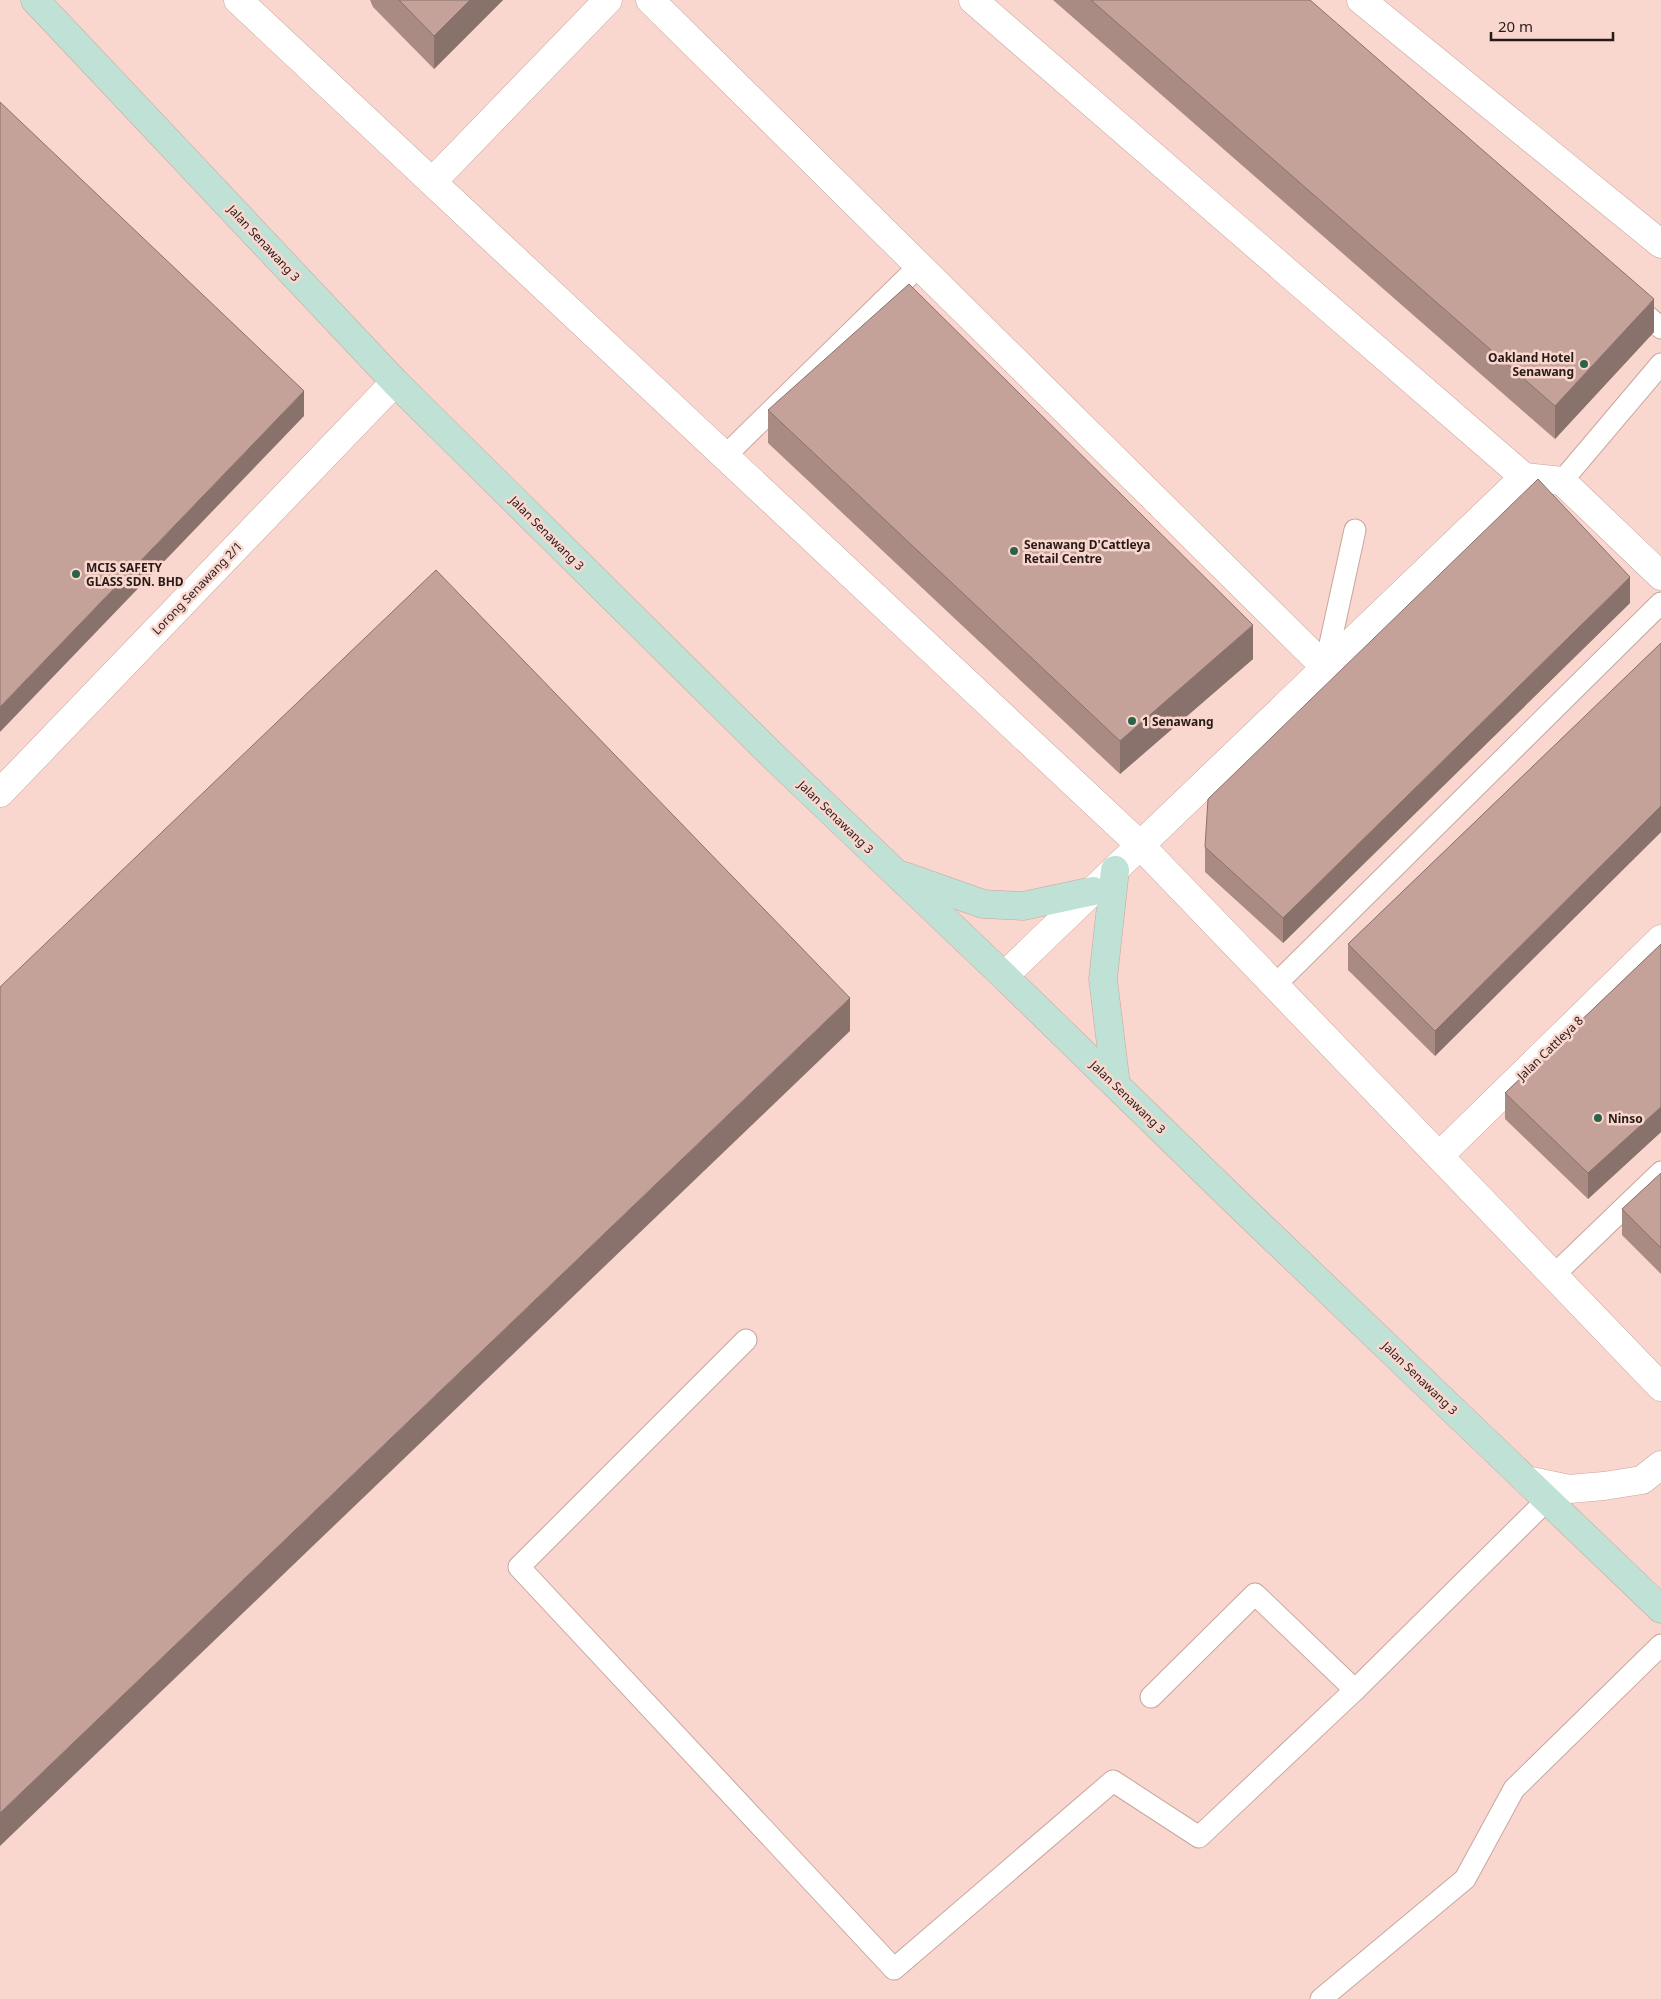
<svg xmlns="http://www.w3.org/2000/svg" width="1661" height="1999" font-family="'Noto Sans',sans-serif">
<rect width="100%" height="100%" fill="#fad7ce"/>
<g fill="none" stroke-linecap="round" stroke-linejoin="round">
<g stroke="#c8a69e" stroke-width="23">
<g id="lane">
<path d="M1633 304 1661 328"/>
<path d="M725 456 919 266"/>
<path d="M1562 481 1661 364"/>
<path d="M1325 667 1355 530"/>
<path d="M1275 985 1661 603"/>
<path d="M1554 1275 1661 1172"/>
<path d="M746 1340 519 1567 894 1969 1113 1781 1199 1837 1355 1690 1547 1500"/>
<path d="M1151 1697 1255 1594 1355 1690"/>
<path d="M1321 1999 1465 1879 1514 1789 1661 1645"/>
</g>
</g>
<g stroke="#c8a69e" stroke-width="29">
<g id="street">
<path d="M238 0 1140 845 1661 1387"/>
<path d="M650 0 1325 667"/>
<path d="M973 0 1524 477 1562 481 1661 576"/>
<path d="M1361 0 1661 244"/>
<path d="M432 182 608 0"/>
<path d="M0 793 395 382"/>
<path d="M1004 976 1524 477"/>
<path d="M1439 1156 1661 939"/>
<path d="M1526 1480 1569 1489 1604 1486 1642 1480 1661 1465"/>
</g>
</g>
<g stroke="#c8a69e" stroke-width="29">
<g id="secondary">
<path d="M35 0 395 382 774 757 1004 976 1238 1204 1661 1609"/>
<path d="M1115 870 1103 979 1116 1085"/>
<path d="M904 876 983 904 1023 906 1093 891"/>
</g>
</g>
<use href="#lane" stroke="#fff" stroke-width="21"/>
<use href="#street" stroke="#fff" stroke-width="28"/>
<use href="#secondary" stroke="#c0e1d5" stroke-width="28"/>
</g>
<g fill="#a98b84">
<path d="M370 0H503L434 69 373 7Z"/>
<path d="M1053 0H1310L1654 332 1555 439Z"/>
<path d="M768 410 1253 659 1120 774 768 443Z"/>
<path d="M1630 603 1283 943 1205 872V847Z"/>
<path d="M1661 643V832L1435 1056 1348 970V944Z"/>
<path d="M1661 944V1132L1588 1199 1505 1119V1093Z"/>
<path d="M1661 1173V1274L1622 1235V1209Z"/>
</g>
<g fill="#89716c">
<path d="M470 0H503L434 69V36Z"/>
<path d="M1654 299V332L1555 439V406Z"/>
<path d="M304 391V416L0 732V707Z"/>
<path d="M1630 577V603L1283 943V918Z"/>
<path d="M1253 625V659L1120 774V741Z"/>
<path d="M1661 806V832L1435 1056V1031Z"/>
<path d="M850 998V1031L0 1846V1813Z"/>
<path d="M1661 1107V1132L1588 1199V1173Z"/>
</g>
<g fill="#c4a29a" stroke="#89716c">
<path d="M399 0H470L434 36Z"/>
<path d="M1091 0H1310L1654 299 1555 406Z"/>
<path d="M0 102 304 391 0 707Z"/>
<path d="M909 284 1253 625 1120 741 768 410Z"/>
<path d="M1538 479 1630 577 1283 918 1205 847 1208 799Z"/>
<path d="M436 570 850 998 0 1813V987Z"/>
<path d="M1661 643V806L1435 1031 1348 944Z"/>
<path d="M1661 944V1107L1588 1173 1505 1093Z"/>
<path d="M1661 1173V1248L1622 1209Z"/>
</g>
<g fill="#2a624a" stroke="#fad7ce" stroke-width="2">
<circle cx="1584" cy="364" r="5"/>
<circle cx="1014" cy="551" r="5"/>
<circle cx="76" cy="574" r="5"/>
<circle cx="1132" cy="721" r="5"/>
<circle cx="1598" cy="1118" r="5"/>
</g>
<g text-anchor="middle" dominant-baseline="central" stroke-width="5" stroke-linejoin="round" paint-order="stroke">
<g font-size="12" fill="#271b18" stroke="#fad7ce">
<text transform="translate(264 243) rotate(47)">Jalan Senawang 3</text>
<text transform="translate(547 533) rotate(45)">Jalan Senawang 3</text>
<text transform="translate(197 588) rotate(-46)">Lorong Senawang 2/1</text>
<text transform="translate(836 817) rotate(44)">Jalan Senawang 3</text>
<text transform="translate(1550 1048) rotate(-44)">Jalan Cattleya 8</text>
<text transform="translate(1128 1097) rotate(44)">Jalan Senawang 3</text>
<text transform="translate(1420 1378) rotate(44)">Jalan Senawang 3</text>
</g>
<g font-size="12" font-weight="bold" fill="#271b18" stroke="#fad7ce" text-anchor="start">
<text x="1574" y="357" text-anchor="end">Oakland Hotel<tspan x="1574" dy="14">Senawang</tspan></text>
<text x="1024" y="544">Senawang D'Cattleya<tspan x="1024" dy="14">Retail Centre</tspan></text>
<text x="86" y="567">MCIS SAFETY<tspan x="86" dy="14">GLASS SDN. BHD</tspan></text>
<text x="1142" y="721">1 Senawang</text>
<text x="1608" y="1118">Ninso</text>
</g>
</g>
<path d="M1491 32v8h122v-8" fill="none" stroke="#271b18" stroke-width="2.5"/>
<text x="1498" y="32" font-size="15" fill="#271b18" stroke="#fad7ce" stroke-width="4" paint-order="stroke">20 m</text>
</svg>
